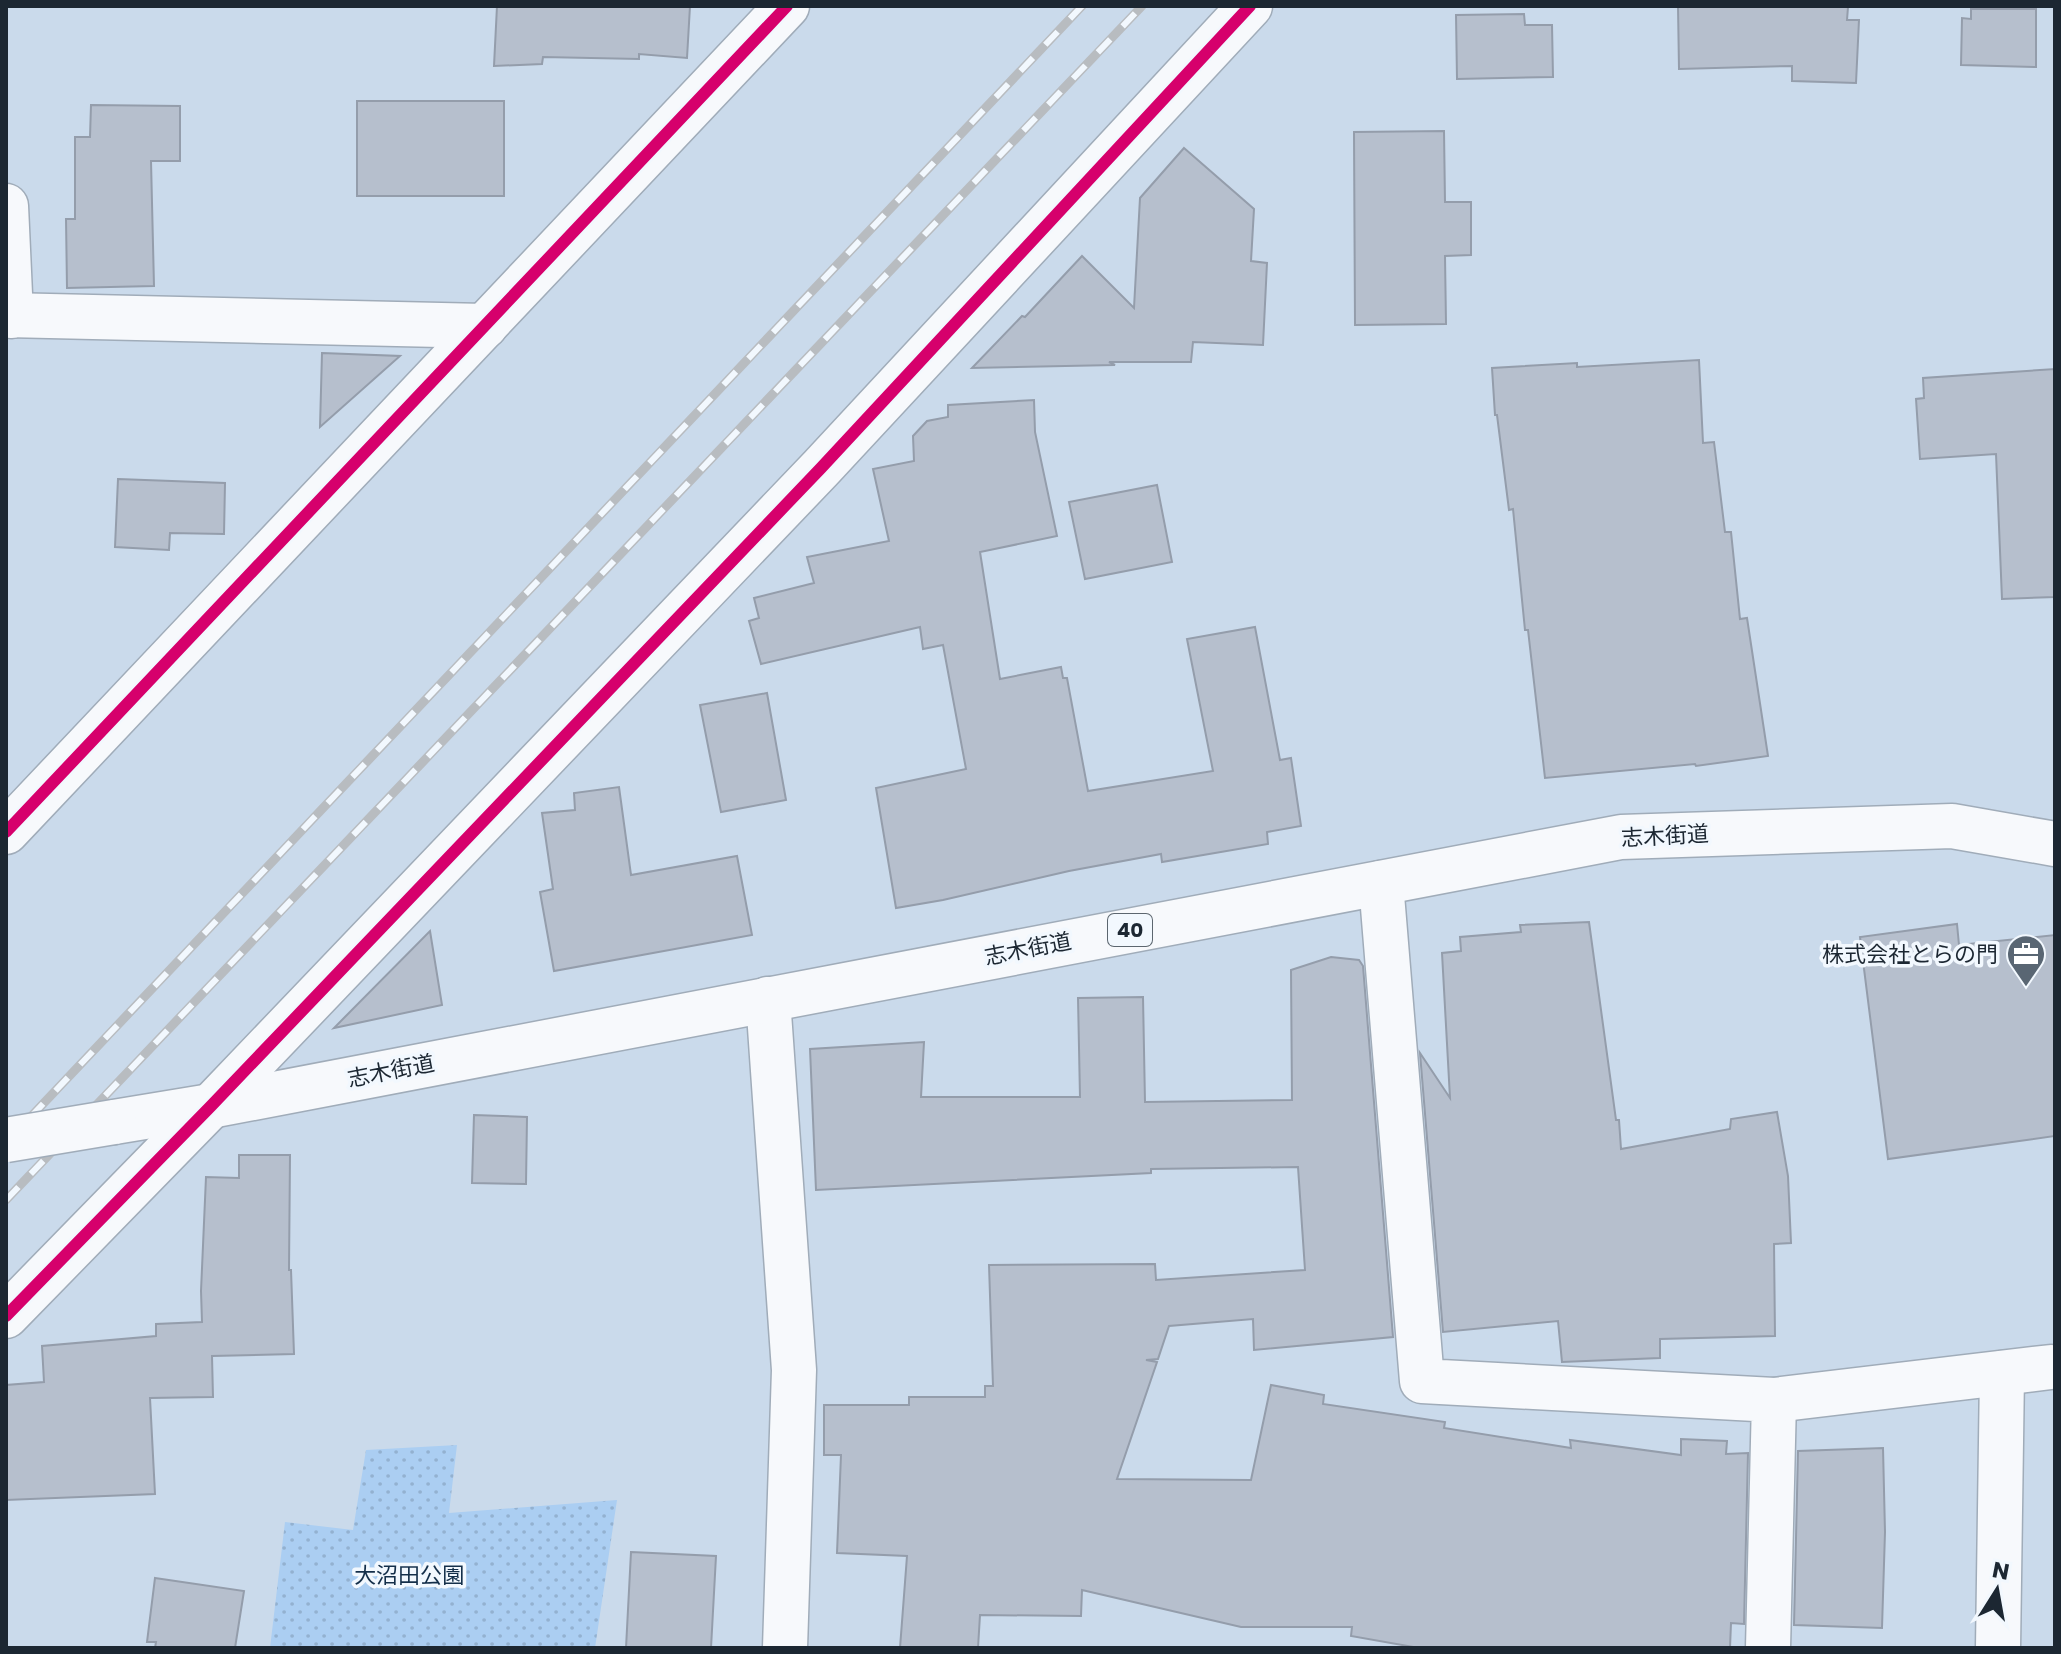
<svg xmlns="http://www.w3.org/2000/svg" width="2061" height="1654" font-family="Poppins,'Noto Sans JP',sans-serif">
<defs>
<pattern id="park-dots" width="8" height="8" patternUnits="userSpaceOnUse" patternTransform="scale(2)"><rect width="8" height="8" fill="#abcef2"/><path d="M2 2h.1M6 6h.1" fill="none" stroke="#93b1d0" stroke-width="1.8" stroke-linecap="round"/></pattern>
</defs>
<rect width="100%" height="100%" fill="#cadaeb"/>
<path fill="url(#park-dots)" d="M457 1445 449 1513 617 1500 595 1648H270L285 1522 353 1530 366 1450Z"/>
<g fill="#b6bfcd" stroke="#949dab" stroke-width="2">
<path d="M497 6H690L687 58 639 54V59L543 57 542 64 494 66Z"/>
<path d="M1678 6 1848 7 1847 20H1859L1856 83 1792 81V66L1679 69Z"/>
<path d="M1971 9H2036V67L1961 65 1962 18 1971 19Z"/>
<path d="M1524 14 1525 25H1552L1553 77 1457 79 1456 15Z"/>
<rect x="357" y="101" width="147" height="95"/>
<path d="M91 105 180 106V161H151L154 286 67 288 66 219H75V137H90Z"/>
<path d="M1444 131 1445 202H1471V255L1445 256 1446 324 1355 325 1354 132Z"/>
<path d="M1184 148 1254 209 1251 261 1267 263 1263 345 1193 342 1191 362H1109L1115 365 972 368 1022 316 1025 317 1082 256 1134 308 1140 198Z"/>
<path d="M322 353 400 356 320 427Z"/>
<path d="M1699 360 1703 443 1714 442 1725 532H1731L1740 619 1747 618 1768 756 1696 766 1695 764 1545 778 1528 630H1525L1513 509 1509 510 1497 415H1495L1492 368 1577 363V367Z"/>
<path d="M2055 369V597L2002 599 1996 454 1920 459 1916 399 1924 398 1923 378Z"/>
<path d="M1034 400 1035 432 1057 536 980 552 1000 679 1061 667 1063 678H1067L1088 791 1213 771 1187 639 1255 627 1280 760 1291 758 1301 826 1267 832 1268 844 1162 862 1161 854 1069 871 943 900 896 908 876 788 966 769 943 645 923 649 920 627 761 664 749 621 759 618 754 598 814 583 807 557 889 541 873 469 914 461 913 436 927 421 948 417V405Z"/>
<path d="M118 479 225 483 224 534 170 533 169 550 115 547Z"/>
<path d="M1157 485 1172 562 1085 579 1069 502Z"/>
<path d="M767 693 786 800 721 812 700 705Z"/>
<path d="M619 787 631 875 737 856 752 935 554 971 540 892 553 889 542 813 575 810 574 793Z"/>
<path d="M1589 922 1616 1120H1619L1621 1149 1730 1129 1731 1119 1777 1112 1788 1176 1791 1243 1774 1244 1775 1336 1660 1339V1358L1562 1362 1558 1321 1443 1332 1420 1053 1450 1098 1442 953 1461 951 1460 937 1521 932 1520 925Z"/>
<path d="M1957 924 1959 945 2055 935V1136L1888 1159 1860 937Z"/>
<path d="M430 931 442 1005 334 1028Z"/>
<path d="M1331 957 1359 960 1363 966 1393 1337 1254 1350 1253 1319 1169 1326 1158 1359 1146 1360 1157 1362 1117 1479 1251 1480 1271 1385 1324 1395 1323 1404 1445 1422 1444 1428 1571 1448 1570 1440 1681 1455V1439L1727 1441 1726 1454 1748 1453 1744 1624 1731 1623 1730 1648H1419L1351 1636 1352 1627H1241L1082 1590 1081 1616 980 1615 978 1648H900L907 1556 837 1553 841 1455H824V1405H909V1397H985V1386H993L989 1265 1155 1264 1156 1280 1305 1270 1298 1167 1151 1169V1173L816 1190 810 1049 924 1042 921 1097H1080L1078 998 1143 997 1145 1102 1292 1100 1291 970Z"/>
<path d="M474 1115 527 1117 526 1184 472 1183Z"/>
<path d="M239 1155H290L289 1270H291L294 1354 212 1356 213 1397 150 1398 155 1494 6 1500V1385L44 1382 42 1346 156 1336V1324L202 1322 201 1291 206 1177 239 1178Z"/>
<path d="M1883 1448 1885 1532 1882 1628 1794 1625 1798 1451Z"/>
<path d="M631 1552 716 1556 711 1648H626Z"/>
<path d="M155 1578 244 1591 235 1648H155L156 1642H147Z"/>
</g>
<g fill="none" stroke-linecap="round" stroke-linejoin="round">
<g stroke="#a0acb9" stroke-width="47">
<g id="minor">
<path d="M6 206 11 316"/>
<path d="M6 315 485 326"/>
<path d="M6 832 787 6"/>
<path d="M1381 883 1422 1381 1774 1400 1768 1648"/>
<path d="M768 999 794 1370 785 1648"/>
<path d="M6 1316 211 1106 821 468 1250 6"/>
<path d="M1774 1400 2051 1367"/>
<path d="M1998 1648 2002 1373"/>
</g>
</g>
<g stroke="#a0acb9" stroke-width="47">
<path id="major" d="M114 1122 211 1106 1621 837 1952 826 2055 844"/>
</g>
<use href="#minor" stroke="#f7f9fc" stroke-width="44"/>
<use href="#major" stroke="#f7f9fc" stroke-width="44"/>
<g stroke="#b8bcc0" stroke-width="9">
<g id="rail">
<path d="M6 1143 1082 6"/>
<path d="M6 1200 1142 6"/>
</g>
</g>
<use href="#rail" stroke="#f2f8fe" stroke-width="6" stroke-dasharray="18" stroke-linecap="butt"/>
<g stroke="#a0acb9" stroke-width="47" stroke-linecap="butt">
<path id="major-bridge" d="M6 1140 114 1122"/>
</g>
<use href="#major-bridge" stroke="#f7f9fc" stroke-width="44"/>
<g stroke="#f2f8fe" stroke-width="17">
<g id="cycleway">
<path d="M6 832 787 6"/>
<path d="M6 1316 211 1106 821 468 1250 6"/>
</g>
</g>
<use href="#cycleway" stroke="#d6006c" stroke-width="12"/>
</g>
<defs>
<g id="office-pin" transform="scale(2)"><path d="M0 17L-7.5 6A9.5 9.5 0 1 1 7.5 6Z" fill="#596673" stroke="#f2f8fe"/><path d="M-6-3h4V-5.5h4V-3h4V5H-6ZM-1-4.5V-3h2v-1.5ZM-6 0V1H6V0Z" fill="#fff"/></g>
</defs>
<g fill-rule="evenodd">
<use href="#office-pin" x="2026" y="954"/>
</g>
<g text-anchor="middle" dominant-baseline="central" stroke-width="7" stroke-linejoin="round" paint-order="stroke">
<rect fill="#f2f8fe" stroke="#5c666f" stroke-width="2" x="1108" y="914" width="44" height="32" rx="6"/>
<g font-size="20" font-weight="bold" fill="#1c2732">
<text x="1130" y="930">40</text>
</g>
<g font-size="22" fill="#1c2732" stroke="#f2f8fe">
<text transform="translate(1665 836) rotate(-3)">志木街道</text>
<text transform="translate(1028 949) rotate(-11)">志木街道</text>
<text transform="translate(391 1071) rotate(-11)">志木街道</text>
</g>
<g font-size="22" fill="#1c2732" stroke="#f2f8fe" text-anchor="end">
<text x="1998" y="954">株式会社とらの門</text>
</g>
<g font-size="22" fill="#142f4a" stroke="#f2f8fe">
<text x="409" y="1575">大沼田公園</text>
</g>
</g>
<rect width="2061" height="1654" fill="none" stroke="#1c2732" stroke-width="16"/>
<g transform="translate(1997 1590) rotate(11)" stroke="#f2f8fe" stroke-width="6" paint-order="stroke">
<path d="M0-6L14 30L0 20L-14 30Z" fill="#1c2732"/>
<text y="-12" font-size="22" font-weight="bold" text-anchor="middle" fill="#1c2732">N</text>
</g>
</svg>
